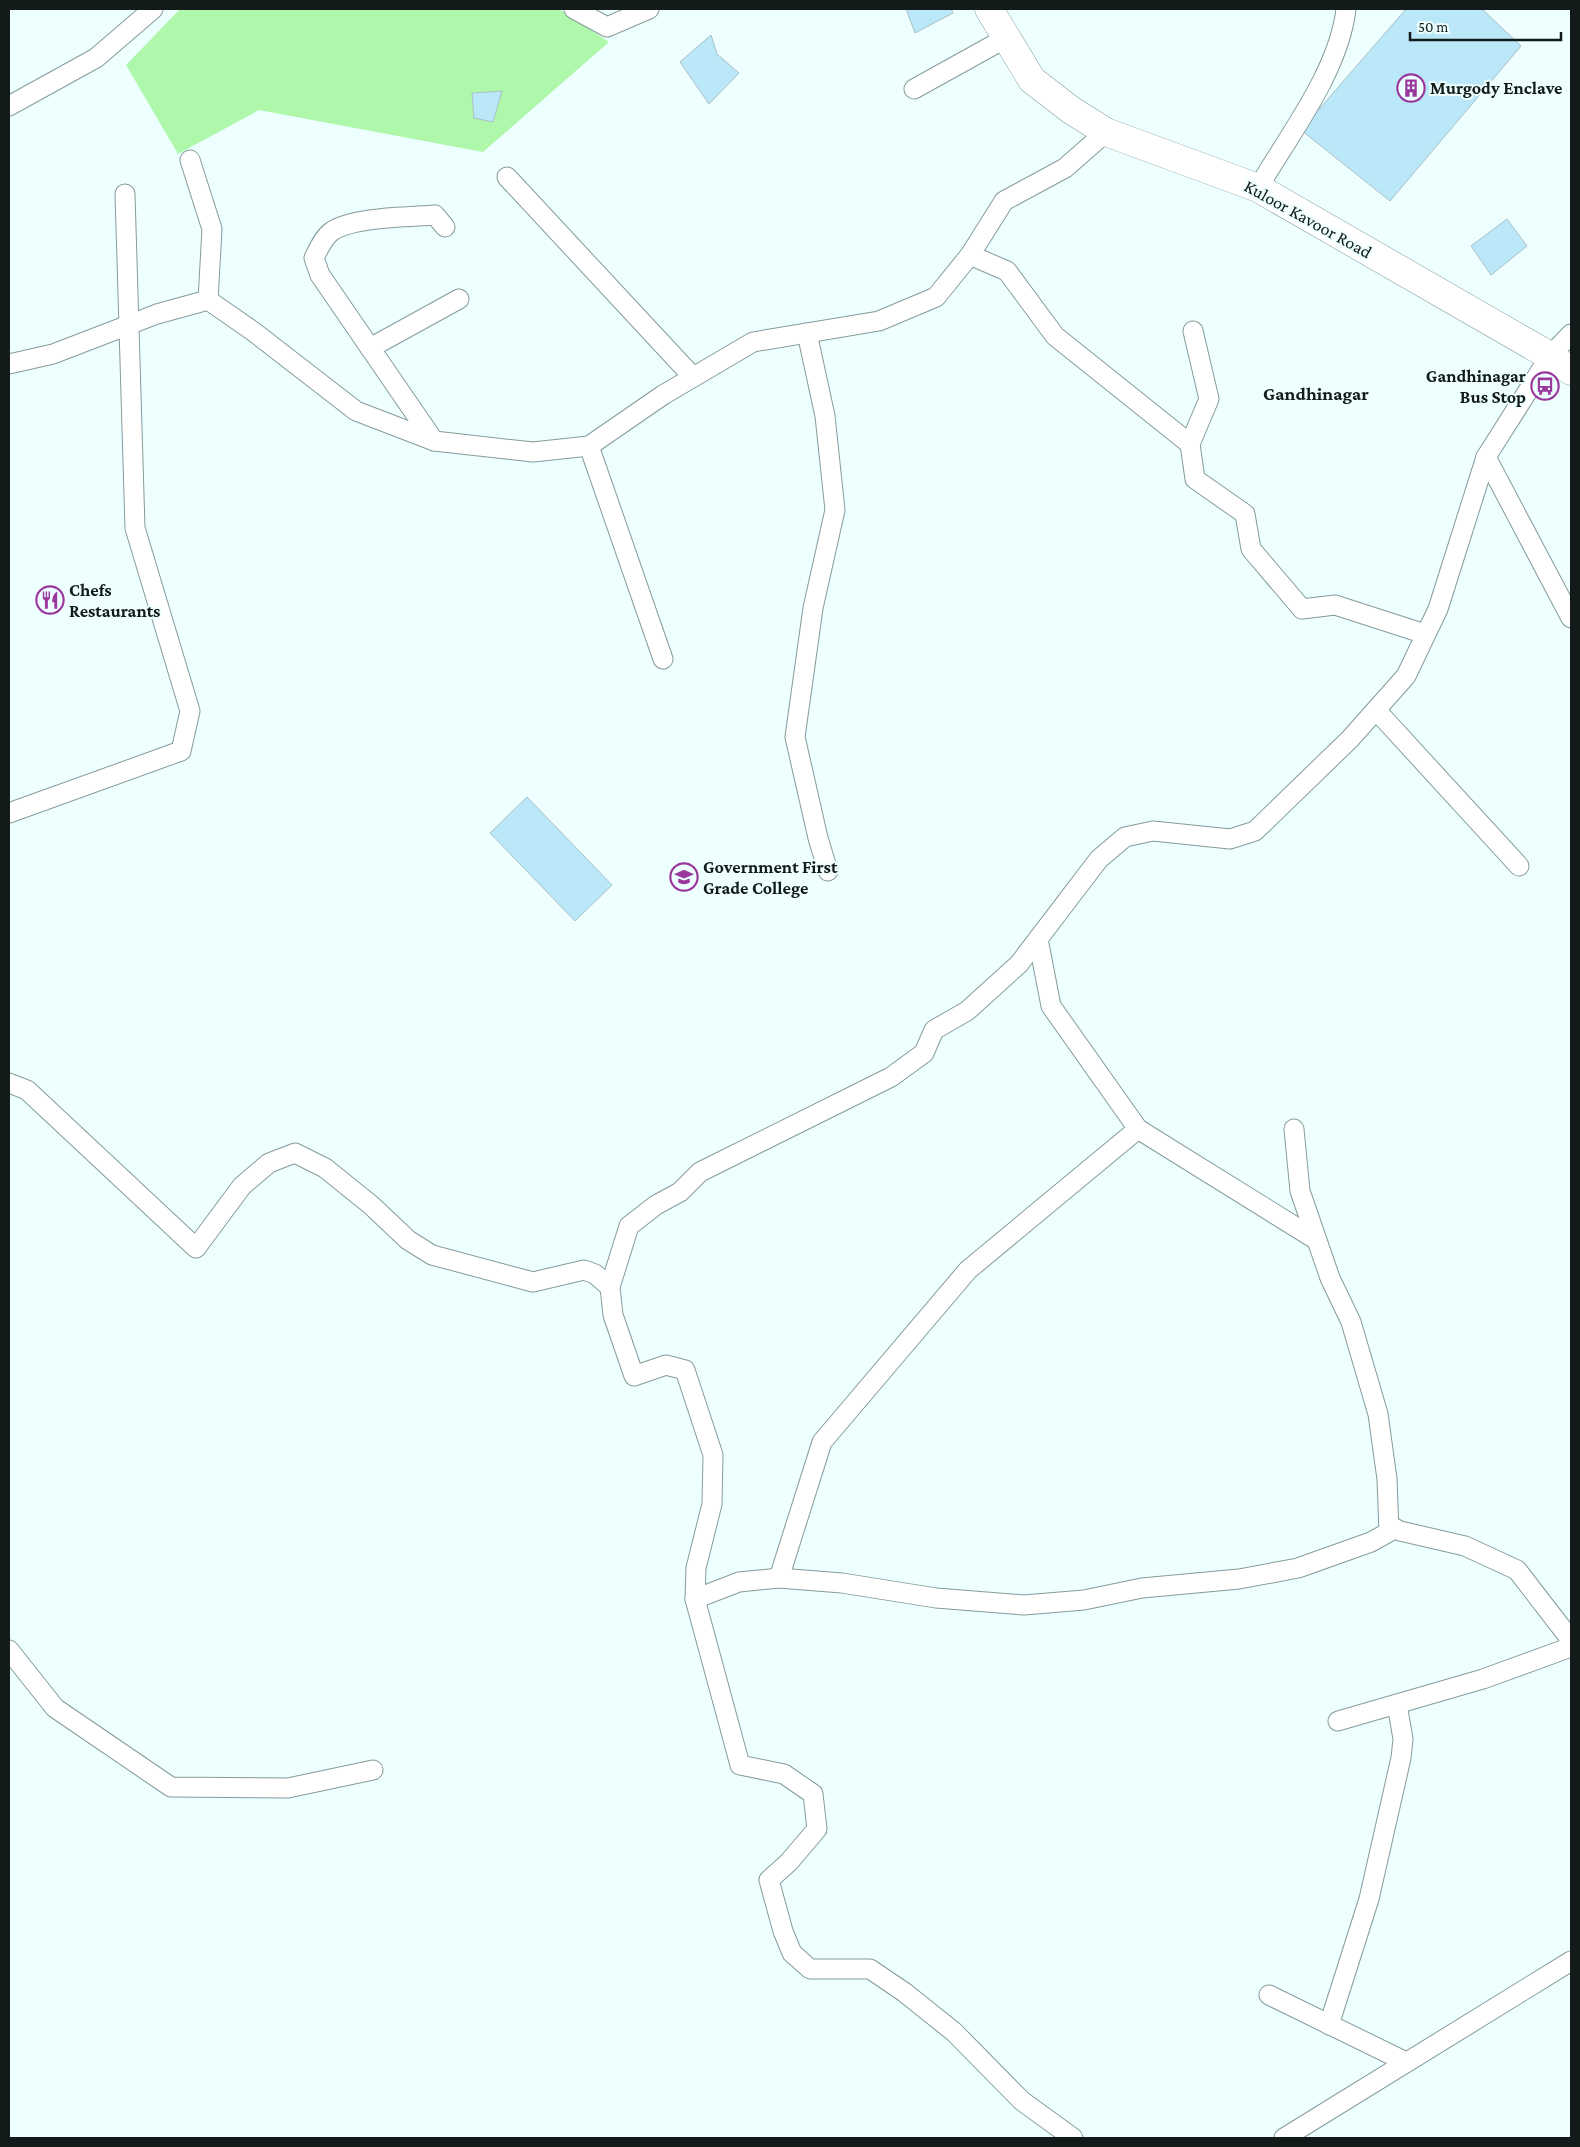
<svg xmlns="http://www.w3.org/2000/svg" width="1580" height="2147" font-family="'Crimson Pro',serif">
<rect width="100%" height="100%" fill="#edffff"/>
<path fill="#aff8ab" d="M180 9H559L609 42 483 152 259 110 178 154 126 65Z"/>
<g fill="#bbe8f8" stroke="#abbfc6">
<path d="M906 9H951L953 13 915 33Z"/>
<path d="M1406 9H1482L1521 46 1390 201 1301 130Z"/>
<path d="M711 35 717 54 739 73 709 104 680 62Z"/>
<path d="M502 91 493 122 474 118 472 93Z"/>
<path d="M1507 219 1527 246 1491 275 1471 246Z"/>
<path d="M527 797 612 885 575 921 490 833Z"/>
</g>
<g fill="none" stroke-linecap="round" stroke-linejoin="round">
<g stroke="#869b9b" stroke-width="21">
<g id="minor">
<path d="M574 9 607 27 649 9"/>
<path d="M914 89 1006 38"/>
<path d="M9 106 96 58 153 9"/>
<path d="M190 160 212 229 208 300"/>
<path d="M507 177 693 377"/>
<path d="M1258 188C1289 135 1339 71 1346 9"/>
<path d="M970 255 1007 271 1055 336 1190 444"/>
<path d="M1193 331 1209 399 1190 444 1195 479 1245 514 1251 549 1302 609 1335 605 1425 634"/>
<path d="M807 333 825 416 835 510 813 608 795 737 818 838 828 871"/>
<path d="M1571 334 1550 356 1486 457 1571 618"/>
<path d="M370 348 459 299"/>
<path d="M9 364 53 354 157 314 208 300 254 332 356 411 434 441 533 452 589 446 663 395 753 342 879 321 936 297 970 255 1004 201 1065 168 1106 132"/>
<path d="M434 441 320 275 314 258C318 250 323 238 331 232 351 217 409 217 435 215L445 227"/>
<path d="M589 446 663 659"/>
<path d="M1376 710 1519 866"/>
<path d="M9 813 181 751 190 711 135 528 125 194"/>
<path d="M1038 939 1051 1006 1138 1129 1315 1239"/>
<path d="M9 1083 27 1090 196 1248 242 1186 269 1163 295 1153 325 1168 371 1205 408 1240 432 1255 533 1282 584 1270 595 1274 610 1287 613 1315 634 1376 666 1365 685 1370 713 1455 712 1504 696 1568 695 1599 740 1765 784 1774 813 1794 817 1829 789 1862 769 1880 783 1931 792 1953 810 1969H870L904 1992 954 2032 1022 2101 1073 2138"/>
<path d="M610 1287 629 1226 656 1205 680 1192 700 1172 891 1077 924 1053 934 1030 967 1011 1019 964 1099 859 1125 837 1153 831 1230 839 1255 831 1350 739 1406 676 1438 609 1486 457"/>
<path d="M1389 1525 1400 1531 1465 1546 1517 1570 1571 1640"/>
<path d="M779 1578 822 1442 968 1270 1138 1129"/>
<path d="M695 1599 739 1582 779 1578 842 1583 936 1598 1024 1605 1084 1600 1142 1588 1239 1579 1298 1568 1371 1542 1389 1532 1387 1479 1378 1414 1351 1322 1330 1278 1300 1191 1294 1129"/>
<path d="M9 1650 55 1708 171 1787 288 1788 373 1770"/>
<path d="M1338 1721 1483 1679 1571 1647"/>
<path d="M1269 1995 1406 2062"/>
<path d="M1329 2025 1369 1899 1401 1758 1403 1739 1397 1704"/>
<path d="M1284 2138 1571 1961"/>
</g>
</g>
<g stroke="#869b9b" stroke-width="29">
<path id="secondary" d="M989 9 1032 80 1071 110 1106 132 1258 188 1550 356 1571 371"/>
</g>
<use href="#minor" stroke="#fff" stroke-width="19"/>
<use href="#secondary" stroke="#fff" stroke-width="28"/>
</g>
<defs>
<g id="building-ring" transform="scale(1.4375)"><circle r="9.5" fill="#edffff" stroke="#9a379d" stroke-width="1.5"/><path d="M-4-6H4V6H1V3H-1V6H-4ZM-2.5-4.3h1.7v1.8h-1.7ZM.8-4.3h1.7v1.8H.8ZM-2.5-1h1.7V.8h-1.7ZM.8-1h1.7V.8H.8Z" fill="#9a379d"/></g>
<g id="bus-ring" transform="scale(1.4375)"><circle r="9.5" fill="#edffff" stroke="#9a379d" stroke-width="1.5"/><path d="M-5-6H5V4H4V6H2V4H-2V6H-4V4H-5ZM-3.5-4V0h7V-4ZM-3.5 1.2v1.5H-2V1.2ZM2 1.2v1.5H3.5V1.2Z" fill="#9a379d"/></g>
<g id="restaurant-ring" transform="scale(1.4375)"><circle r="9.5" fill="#edffff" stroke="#9a379d" stroke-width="1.5"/><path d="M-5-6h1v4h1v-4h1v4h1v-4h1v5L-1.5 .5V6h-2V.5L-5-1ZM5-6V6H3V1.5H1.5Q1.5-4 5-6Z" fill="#9a379d"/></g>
<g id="university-ring" transform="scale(1.4375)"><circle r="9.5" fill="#edffff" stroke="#9a379d" stroke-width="1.5"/><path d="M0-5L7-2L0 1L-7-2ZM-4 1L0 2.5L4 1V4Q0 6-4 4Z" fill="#9a379d"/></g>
</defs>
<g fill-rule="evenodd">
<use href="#building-ring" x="1411" y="88"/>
<use href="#bus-ring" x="1545" y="386"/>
<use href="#restaurant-ring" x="50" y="600"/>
<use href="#university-ring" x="684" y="877"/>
</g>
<g text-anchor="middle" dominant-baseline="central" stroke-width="4" stroke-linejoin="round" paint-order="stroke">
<g font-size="18" font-weight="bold" fill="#121a1a" stroke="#edffff" text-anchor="start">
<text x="1430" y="88">Murgody Enclave</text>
<text x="1526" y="376" text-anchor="end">Gandhinagar<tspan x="1526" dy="21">Bus Stop</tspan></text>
<text x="69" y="590">Chefs<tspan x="69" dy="21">Restaurants</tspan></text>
<text x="703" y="867">Government First<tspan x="703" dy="21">Grade College</tspan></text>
</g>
<g font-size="18" fill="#121a1a" stroke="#edffff">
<text transform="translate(1308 219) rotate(29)">Kuloor Kavoor Road</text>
</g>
<g font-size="19" font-weight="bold" fill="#121a1a" stroke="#edffff">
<text x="1316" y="393">Gandhinagar</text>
</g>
</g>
<rect width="1580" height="2147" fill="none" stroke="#121a1a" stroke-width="20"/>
<path d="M1410 32v8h151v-8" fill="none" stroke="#121a1a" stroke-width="2.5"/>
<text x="1418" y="32" font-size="15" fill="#121a1a" stroke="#edffff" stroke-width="4" paint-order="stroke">50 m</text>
</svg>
